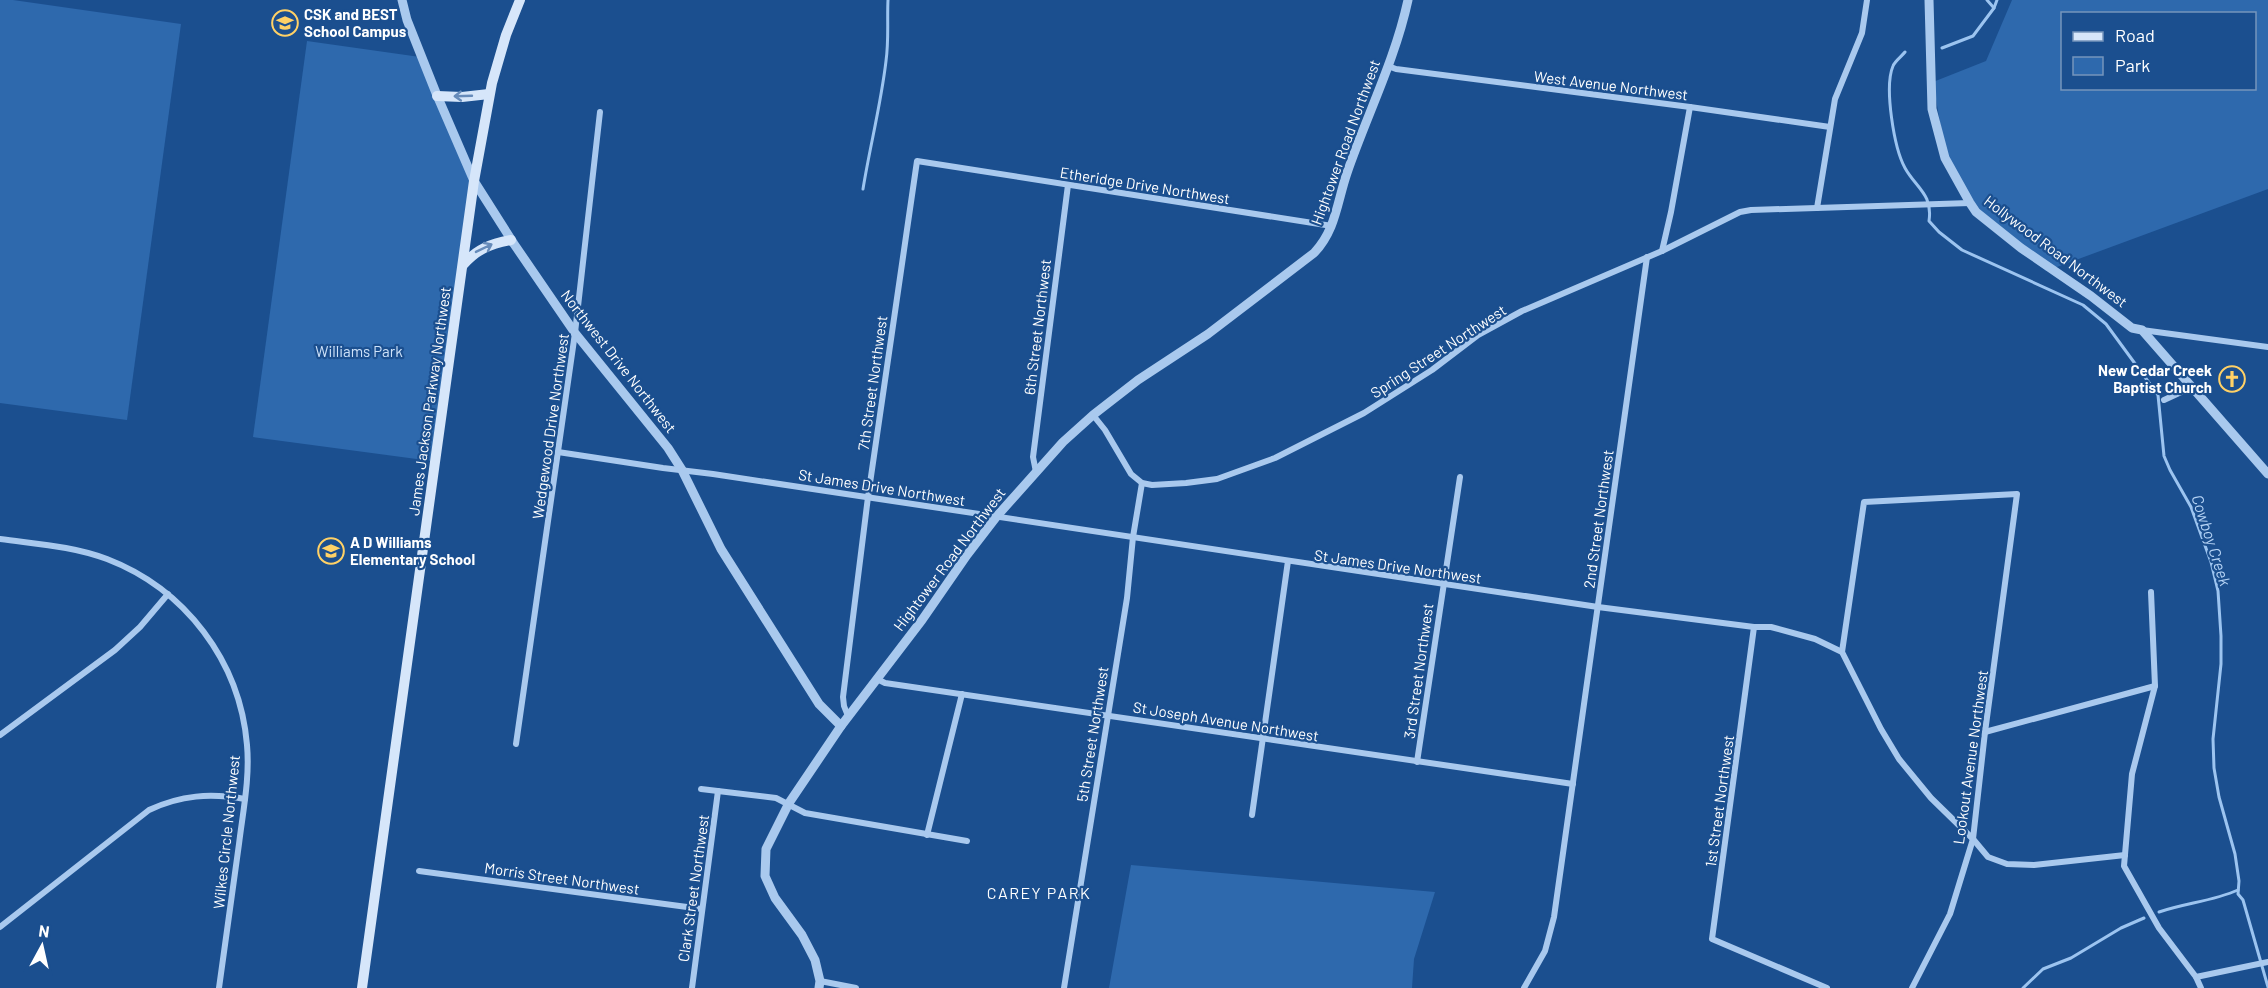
<svg xmlns="http://www.w3.org/2000/svg" width="2268" height="988" font-family="Barlow,sans-serif">
<rect width="100%" height="100%" fill="#1b4f8f"/>
<g fill="#2e69ad" fill-rule="evenodd">
<path d="M0 0H13L181 24 127 420 0 403Z"/>
<path d="M2012 0H2268V189L2046 271 1970 210 1945 151 1933 82 1986 61ZM2062 14H2254V88H2062Z"/>
<path d="M307 41 420 57 473 179 439 462 253 437Z"/>
<path d="M1131 865 1435 892 1414 959 1412 988H1109Z"/>
</g>
<g fill="none" stroke-linecap="round" stroke-linejoin="round">
<g stroke="#9cc4f0" stroke-width="3">
<path d="M1994 8 1997 0"/>
<path d="M1942 48 1973 36 1994 8 1987 0"/>
<path d="M1905 52C1902 56 1895 61 1893 66 1884 87 1894 148 1905 168 1916 188 1933 194 1929 221L1939 232 1962 250 2083 305 2106 324 2158 395 2164 456 2170 470 2191 507 2211 562 2218 591 2221 636V664L2213 739 2214 768 2219 797 2235 854 2239 881 2238 894 2243 900 2268 987"/>
<path d="M863 189C870 146 881 104 886 61 889 40 887 20 888 0"/>
<path d="M2159 912C2186 903 2213 901 2238 890"/>
<path d="M2023 988 2043 969 2071 958 2121 928 2144 918"/>
</g>
<g stroke="#a9c9ee" stroke-width="6">
<path d="M1388 66 1396 69 1690 107 1830 127"/>
<path d="M1817 208 1835 99 1862 33 1867 0"/>
<path d="M1662 251 1671 212 1690 107"/>
<path d="M2142 330 2268 347"/>
<path d="M2164 400 2192 387"/>
<path d="M1093 415 1105 430 1131 474 1142 483 1152 485 1186 483 1217 479 1275 458 1364 413 1432 370 1478 335 1522 311 1662 251 1740 212 1751 210 1970 203"/>
<path d="M558 452 663 468 713 474 1598 607 1754 627H1771L1815 639 1842 652 1881 729 1899 759 1931 798 1973 839 1988 857 2007 864 2034 865 2125 855"/>
<path d="M1036 472 1033 457 1068 185"/>
<path d="M0 539C36 544 73 546 107 559 185 589 240 661 247 745 250 778 243 811 239 844 232 892 226 940 219 988"/>
<path d="M2151 592 2155 686 2132 774 2124 866 2159 928 2196 977 2201 988"/>
<path d="M1754 627 1712 939 1827 988"/>
<path d="M1842 652 1864 502 2017 494 1985 732 1973 839 1950 914 1912 988"/>
<path d="M877 679 885 683 1573 784"/>
<path d="M848 716 844 706 843 697 868 497 917 161 1332 226"/>
<path d="M1985 732 2155 686"/>
<path d="M0 735 115 650 140 627 168 594"/>
<path d="M516 744 575 333 600 112"/>
<path d="M1417 762 1460 477"/>
<path d="M701 789 776 798 805 813 967 841"/>
<path d="M1252 815 1288 561"/>
<path d="M927 835 962 694"/>
<path d="M419 871 702 909"/>
<path d="M0 927 149 810C181 795 210 793 245 799"/>
<path d="M2196 977 2268 962"/>
<path d="M820 981 856 988"/>
<path d="M692 988 718 791"/>
<path d="M1064 988 1127 598 1133 537 1142 483"/>
<path d="M1524 988 1545 951 1554 917 1647 257"/>
</g>
<g stroke="#a9c9ee" stroke-width="9">
<path d="M402 0 407 20 436 93 474 181 514 244 575 333 668 448 682 470 721 549 819 704 841 726"/>
<path d="M1929 0 1932 109 1945 158 1970 203 1976 212 2021 248 2091 296 2132 328 2142 330 2268 474"/>
<path d="M819 988 820 981 815 960 802 935 775 898 765 876 766 849 789 803 841 726 922 620 967 555 997 516 1063 442 1093 415 1138 380 1208 334 1314 253C1336 230 1337 202 1347 173 1367 115 1395 60 1408 0"/>
</g>
<g stroke="#d6e6fa" stroke-width="10">
<path d="M437 96 462 97 489 94"/>
<path d="M463 265C477 249 490 244 511 240"/>
<path d="M362 988 474 181 492 83 506 35 520 0"/>
</g>
</g>
<defs><path id="oneway-shaft" d="M-6 0H5M1.5-3L5.5 0L1.5 3" fill="none" stroke-width="1.6" stroke-linecap="round" stroke-linejoin="round" transform="scale(1.5)"/></defs>
<g stroke="#668bba">
<use href="#oneway-shaft" transform="translate(463 96) rotate(178)"/>
<use href="#oneway-shaft" transform="translate(484 248) rotate(-26)"/>
</g>
<defs>
<g id="school-ring" transform="scale(1.35)"><circle r="9.5" fill="#1b4f8f" stroke="#ffd166" stroke-width="1.5"/><path d="M0-5L7-2L0 1L-7-2ZM-4 1L0 2.5L4 1V4Q0 6-4 4Z" fill="#ffd166"/></g>
<g id="church-ring" transform="scale(1.35)"><circle r="9.5" fill="#1b4f8f" stroke="#ffd166" stroke-width="1.5"/><path d="M-1.2-6h2.4v3.5h3.3v2.4h-3.3V6h-2.4V-.1h-3.3v-2.4h3.3Z" fill="#ffd166"/></g>
</defs>
<g fill-rule="evenodd">
<use href="#school-ring" x="285" y="23"/>
<use href="#church-ring" x="2232" y="379"/>
<use href="#school-ring" x="331" y="551"/>
</g>
<g text-anchor="middle" dominant-baseline="central" stroke-width="4.5" stroke-linejoin="round" paint-order="stroke">
<g font-size="15" font-weight="bold" fill="#fff" stroke="#1b4f8f" text-anchor="start">
<text x="304" y="14">CSK and BEST<tspan x="304" dy="17">School Campus</tspan></text>
<text x="2212" y="370" text-anchor="end">New Cedar Creek<tspan x="2212" dy="17">Baptist Church</tspan></text>
<text x="350" y="542">A D Williams<tspan x="350" dy="17">Elementary School</tspan></text>
</g>
<g font-size="15" fill="#fff" stroke="#1b4f8f">
<text transform="translate(1611 85) rotate(7)">West Avenue Northwest</text>
<text transform="translate(1345 142) rotate(-70)">Hightower Road Northwest</text>
<text transform="translate(1145 185) rotate(9)">Etheridge Drive Northwest</text>
<text transform="translate(2056 251) rotate(37)">Hollywood Road Northwest</text>
<text transform="translate(1037 327) rotate(-83)">6th Street Northwest</text>
<text transform="translate(1438 351) rotate(-33)">Spring Street Northwest</text>
<text transform="translate(619 361) rotate(52)">Northwest Drive Northwest</text>
<text transform="translate(872 383) rotate(-82)">7th Street Northwest</text>
<text transform="translate(429 401) rotate(-82)">James Jackson Parkway Northwest</text>
<text transform="translate(550 426) rotate(-82)">Wedgewood Drive Northwest</text>
<text transform="translate(882 487) rotate(9)">St James Drive Northwest</text>
<text transform="translate(1598 519) rotate(-82)">2nd Street Northwest</text>
<text transform="translate(949 559) rotate(-53)">Hightower Road Northwest</text>
<text transform="translate(1398 566) rotate(8)">St James Drive Northwest</text>
<text transform="translate(1418 671) rotate(-82)">3rd Street Northwest</text>
<text transform="translate(1226 721) rotate(9)">St Joseph Avenue Northwest</text>
<text transform="translate(1092 734) rotate(-81)">5th Street Northwest</text>
<text transform="translate(1970 757) rotate(-82)">Lookout Avenue Northwest</text>
<text transform="translate(1719 801) rotate(-82)">1st Street Northwest</text>
<text transform="translate(226 832) rotate(-84)">Wilkes Circle Northwest</text>
<text transform="translate(562 878) rotate(8)">Morris Street Northwest</text>
<text transform="translate(693 888) rotate(-82)">Clark Street Northwest</text>
</g>
<g font-size="15" fill="#cfe3fa" stroke="#1b4f8f">
<text x="359" y="351">Williams Park</text>
</g>
<g font-size="16" font-style="italic" fill="#b5d3f5" stroke="#1b4f8f">
<text transform="translate(2212 540) rotate(72)">Cowboy Creek</text>
</g>
<g font-size="16" letter-spacing="1.5" fill="#fff" stroke="#1b4f8f">
<text x="1039" y="892">CAREY PARK</text>
</g>
</g>
<rect x="2061" y="12" width="195" height="78" fill="#1b4f8f" stroke="#7695bc" stroke-width="1.5"/>
<rect x="2073" y="32" width="30" height="9" fill="#d6e6fa" stroke="#7695bc" stroke-width="1.5"/>
<text x="2115" y="42" font-size="18" fill="#ffffff">Road</text>
<rect x="2073" y="57" width="30" height="18" fill="#2e69ad" stroke="#7695bc" stroke-width="1.5"/>
<text x="2115" y="72" font-size="18" fill="#ffffff">Park</text>
<g transform="translate(42 946) rotate(8)" stroke="#1b4f8f" stroke-width="4.5" paint-order="stroke">
<path d="M0-4.5L10 22L0 15L-10 22Z" fill="#ffffff"/>
<text y="-9" font-size="16" font-weight="bold" text-anchor="middle" fill="#ffffff">N</text>
</g>
</svg>
